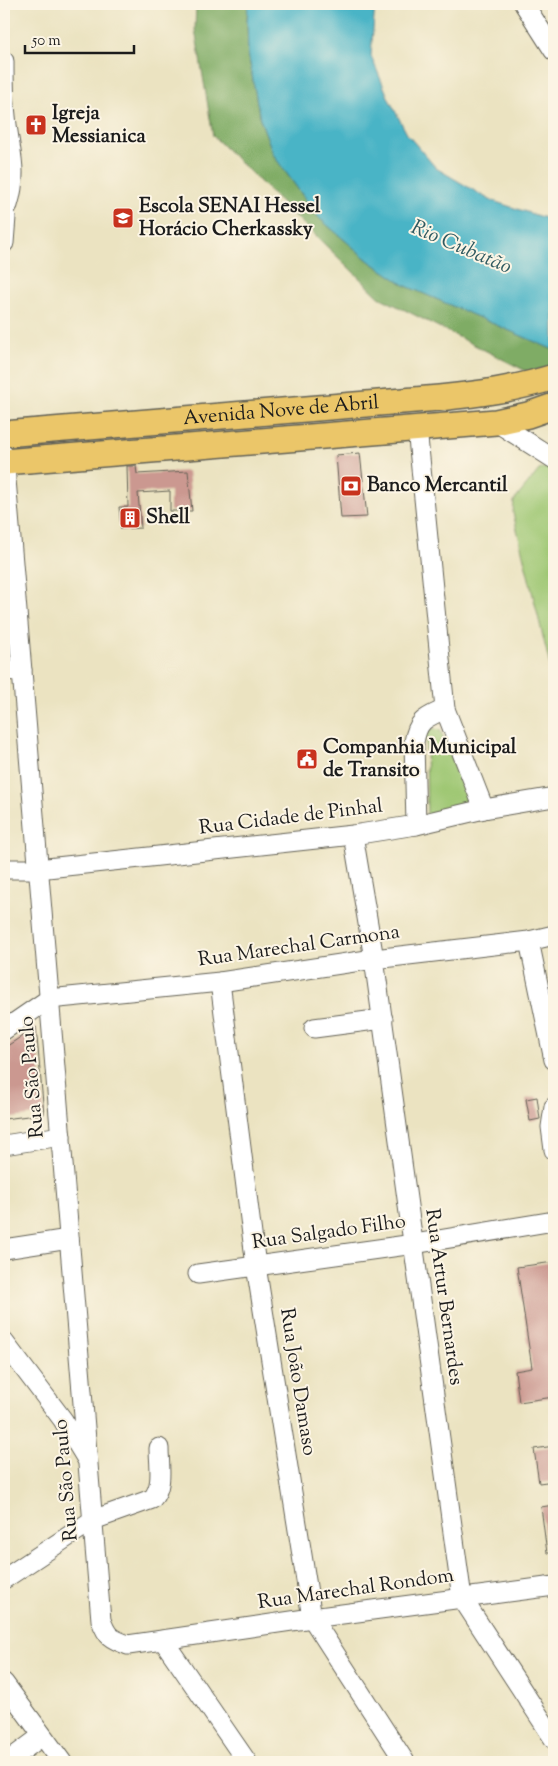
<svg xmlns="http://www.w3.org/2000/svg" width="558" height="1766" font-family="'Sorts Mill Goudy',serif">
<rect width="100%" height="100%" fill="#fcf5e5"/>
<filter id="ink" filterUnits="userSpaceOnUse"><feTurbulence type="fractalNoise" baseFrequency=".02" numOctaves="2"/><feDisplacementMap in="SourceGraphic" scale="10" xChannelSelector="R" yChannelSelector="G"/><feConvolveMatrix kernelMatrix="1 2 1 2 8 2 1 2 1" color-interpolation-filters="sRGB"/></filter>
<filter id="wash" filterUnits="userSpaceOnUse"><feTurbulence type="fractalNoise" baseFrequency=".0096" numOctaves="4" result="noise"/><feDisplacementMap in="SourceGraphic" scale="20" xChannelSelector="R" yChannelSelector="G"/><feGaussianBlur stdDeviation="1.12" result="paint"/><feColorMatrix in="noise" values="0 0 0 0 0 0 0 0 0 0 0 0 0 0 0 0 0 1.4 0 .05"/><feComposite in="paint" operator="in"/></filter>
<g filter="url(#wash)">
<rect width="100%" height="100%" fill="#ebe3c1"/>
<g fill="#9fc773" stroke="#5e7248">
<path d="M554 464V682L513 513 514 501 539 470Z"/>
<path d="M430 728 440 730 472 806 427 817 426 735 427 731Z"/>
</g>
<path fill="#7fac65" stroke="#4e6440" d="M196 4H248L247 21 248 53 260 119 274 156 319 218 369 261 406 286 554 350V366L528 372 379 297 213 136 195 29Z"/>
<path fill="#49b4c6" stroke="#326871" d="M248 4H375L371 56 389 99 407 134 436 168 490 200 554 221V350L406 286 369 261 319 218 274 156 260 119 248 53 247 21Z"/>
<g id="blocks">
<g fill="#cb9890">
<path d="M360 453 367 517 341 518 336 455Z"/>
<path d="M127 466H136L137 474 188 471 192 511H170V491L138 493 141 528 121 529 119 507H128Z"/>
<path d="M36 1027 44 1114 4 1119V1048Z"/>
<path d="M537 1097 540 1119 530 1121 526 1099Z"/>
<path d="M554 1262V1397L519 1402 515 1371 532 1368 517 1267Z"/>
<path d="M554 1446V1481L539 1483 534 1449Z"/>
<path d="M554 1505V1553H547L541 1507Z"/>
</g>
</g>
</g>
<g filter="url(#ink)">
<use href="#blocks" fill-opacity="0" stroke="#646256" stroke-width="1"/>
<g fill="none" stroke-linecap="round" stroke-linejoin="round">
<g stroke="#646256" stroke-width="21">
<g id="minor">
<path d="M524 4 554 51"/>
<path d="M4 61C4 79 4 98 6 116 9 150 19 170 8 205"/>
<path d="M4 243 6 217"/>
<path d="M496 422 554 459"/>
<path d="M417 428 445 709 484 809"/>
<path d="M4 455 101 1620C107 1637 111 1639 128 1645L312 1618 554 1586"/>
<path d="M4 671 22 670"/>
<path d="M416 825 414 742C418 719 426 718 445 709"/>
<path d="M353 835 374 959 462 1598 554 1739"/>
<path d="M4 869H38L353 835 416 825 484 809 554 797"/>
<path d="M529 941 554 1060"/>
<path d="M220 982 256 1266 312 1618 405 1762"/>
<path d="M314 1028 383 1019"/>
<path d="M4 1030 49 999 220 982 374 959 529 941 554 935"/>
<path d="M554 1107 551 1127 554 1150"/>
<path d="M4 1145 61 1136"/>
<path d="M4 1249 69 1239"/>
<path d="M198 1274 414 1244 554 1221"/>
<path d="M4 1342 63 1420 86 1458"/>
<path d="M4 1579 93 1520 152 1499C164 1486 159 1465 159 1448"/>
<path d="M163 1640 247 1762"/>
<path d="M4 1683 62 1762"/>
<path d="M7 1762 42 1736"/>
</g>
</g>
<g stroke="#646256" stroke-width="28">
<g id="major">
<path id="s1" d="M4 434 439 398C478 394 516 389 554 377"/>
<path d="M4 462 496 422 528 415 554 406"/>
</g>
</g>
<use href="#minor" stroke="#fff" stroke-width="19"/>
<use href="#major" stroke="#ebc669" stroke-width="25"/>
</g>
</g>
<defs>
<g id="church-square" transform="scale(1.125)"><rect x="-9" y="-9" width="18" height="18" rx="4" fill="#c8321e" stroke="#fcf5e5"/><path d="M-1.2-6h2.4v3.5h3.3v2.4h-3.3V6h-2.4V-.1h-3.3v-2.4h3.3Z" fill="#fff"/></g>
<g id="university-square" transform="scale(1.125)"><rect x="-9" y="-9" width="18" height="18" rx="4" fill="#c8321e" stroke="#fcf5e5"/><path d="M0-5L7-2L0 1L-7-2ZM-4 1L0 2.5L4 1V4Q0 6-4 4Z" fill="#fff"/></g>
<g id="bank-square" transform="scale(1.125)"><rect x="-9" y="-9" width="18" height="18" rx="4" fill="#c8321e" stroke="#fcf5e5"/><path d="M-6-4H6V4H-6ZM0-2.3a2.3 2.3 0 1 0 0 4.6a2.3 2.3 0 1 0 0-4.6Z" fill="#fff"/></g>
<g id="building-square" transform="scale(1.125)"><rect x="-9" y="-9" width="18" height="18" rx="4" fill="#c8321e" stroke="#fcf5e5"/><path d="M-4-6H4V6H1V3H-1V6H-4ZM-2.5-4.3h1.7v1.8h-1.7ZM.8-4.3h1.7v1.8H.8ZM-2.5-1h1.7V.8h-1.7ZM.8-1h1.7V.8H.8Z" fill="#fff"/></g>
<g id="civic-square" transform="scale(1.125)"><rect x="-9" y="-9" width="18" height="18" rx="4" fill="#c8321e" stroke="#fcf5e5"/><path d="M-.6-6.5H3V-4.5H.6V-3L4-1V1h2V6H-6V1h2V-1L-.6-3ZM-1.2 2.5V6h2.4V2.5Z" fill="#fff"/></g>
</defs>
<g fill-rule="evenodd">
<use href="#church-square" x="36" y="125"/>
<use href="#university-square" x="123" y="218"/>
<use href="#bank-square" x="351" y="486"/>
<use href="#building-square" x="130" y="518"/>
<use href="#civic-square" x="307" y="759"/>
</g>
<g text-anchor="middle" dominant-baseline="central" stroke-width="4" stroke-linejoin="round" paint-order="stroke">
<g font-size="20" font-weight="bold" fill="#1c1c1c" stroke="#fcf5e5" text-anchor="start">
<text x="52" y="114">Igreja<tspan x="52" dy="23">Messianica</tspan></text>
<text x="139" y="207">Escola SENAI Hessel<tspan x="139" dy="23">Horácio Cherkassky</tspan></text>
<text x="367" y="486">Banco Mercantil</text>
<text x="146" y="518">Shell</text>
<text x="323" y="748">Companhia Municipal<tspan x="323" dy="23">de Transito</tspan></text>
</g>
<g font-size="20" fill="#1c1c1c" stroke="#fcf5e5">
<text stroke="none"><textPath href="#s1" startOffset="278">Avenida Nove de Abril</textPath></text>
<text transform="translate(291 818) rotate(-7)">Rua Cidade de Pinhal</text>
<text transform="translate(299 947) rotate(-8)">Rua Marechal Carmona</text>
<text transform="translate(33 1077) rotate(-95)">Rua São Paulo</text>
<text transform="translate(329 1233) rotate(-8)">Rua Salgado Filho</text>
<text transform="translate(443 1297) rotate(82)">Rua Artur Bernardes</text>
<text transform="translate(297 1382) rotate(81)">Rua João Damaso</text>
<text transform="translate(67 1480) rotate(-95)">Rua São Paulo</text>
<text transform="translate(356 1590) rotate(-8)">Rua Marechal Rondom</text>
</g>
<g font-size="21" font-style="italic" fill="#2e5960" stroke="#fcf5e5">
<text transform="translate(461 248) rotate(23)">Rio Cubatão</text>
</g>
</g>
<rect width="558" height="1766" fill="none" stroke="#fcf5e5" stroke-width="20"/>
<path d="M25 45v8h109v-8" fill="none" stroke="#1c1c1c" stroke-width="2.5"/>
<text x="32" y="45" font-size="15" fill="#1c1c1c" stroke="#fcf5e5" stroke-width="4" paint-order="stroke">50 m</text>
</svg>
